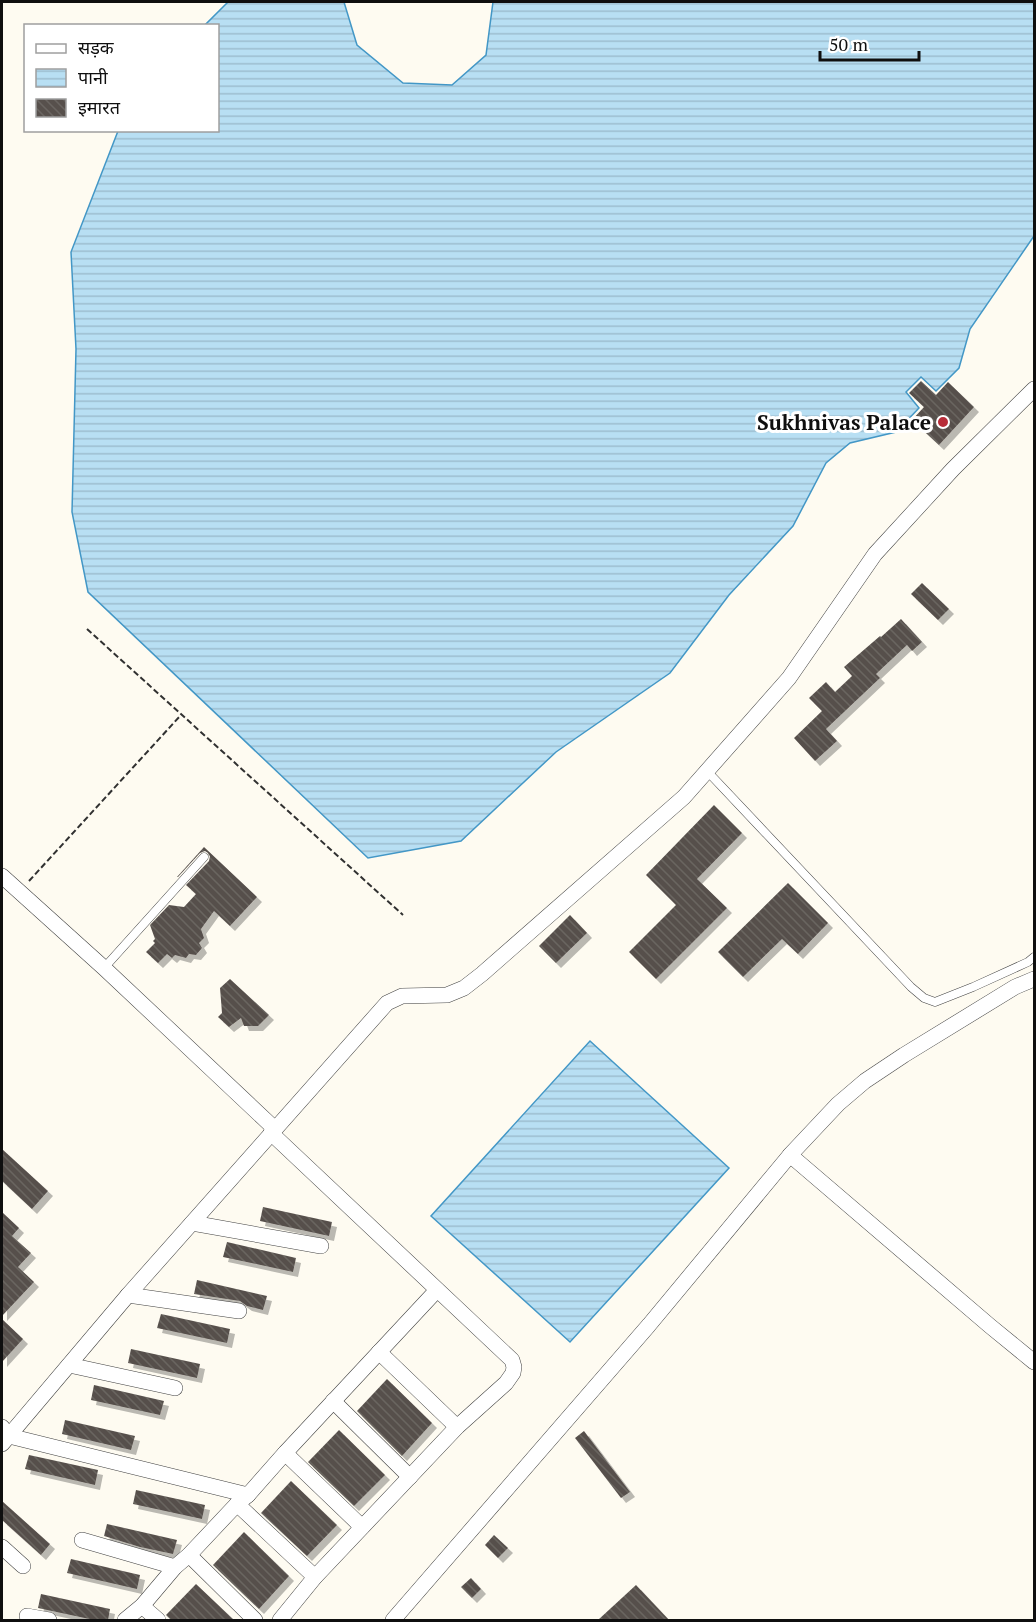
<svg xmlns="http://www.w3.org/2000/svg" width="1036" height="1622" font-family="'PT Serif','Noto Sans Devanagari',serif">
<defs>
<pattern id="water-rules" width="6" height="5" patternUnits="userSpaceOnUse" patternTransform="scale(1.5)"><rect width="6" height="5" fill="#b8dff3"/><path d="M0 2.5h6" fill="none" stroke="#9dbecf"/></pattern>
<pattern id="building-back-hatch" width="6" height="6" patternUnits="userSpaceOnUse" patternTransform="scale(1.5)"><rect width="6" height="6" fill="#57504c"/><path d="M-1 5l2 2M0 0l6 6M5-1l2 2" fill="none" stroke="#6a6561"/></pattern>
<filter id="shadow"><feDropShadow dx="5" dy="5" stdDeviation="0" flood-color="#0004"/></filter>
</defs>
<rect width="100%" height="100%" fill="#fefbf1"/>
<g fill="url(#water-rules)" stroke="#4397c6" stroke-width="1.5">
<path d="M228 2H344L357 45 403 83 452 85 486 55 493 2H1034V236L970 329 959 368 936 391 921 377 906 392 919 408 896 432 850 443 826 463 793 526 729 595 670 673 556 752 461 841 368 858 88 592 72 512 76 349 71 252 118 131 218 130V26L205 25Z"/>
<path d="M590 1041 729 1168 570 1342 431 1216Z"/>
</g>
<g fill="url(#building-back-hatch)" filter="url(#shadow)">
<path d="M921 381 936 395 948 382 974 407 939 445 912 420 924 407 909 393Z"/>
<path d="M922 583 949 609 938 620 911 594Z"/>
<path d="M901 619 922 642 912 651 907 645 876 674 880 678 826 729 837 741 815 761 794 738 822 711 809 698 826 682 835 692 852 676 844 667 880 636 881 637Z"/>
<path d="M714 805 742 833 697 879 727 908 656 979 629 952 676 905 646 875Z"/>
<path d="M204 847 257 897 230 926 214 911 201 929 204 938 199 943 202 948 196 955 189 954 186 958 175 955 172 958 167 954 158 963 146 952 155 943 153 941 155 939 150 925 169 905 184 907 196 894 186 885 209 861 210 856 208 853 205 851 200 853 178 877H177Z"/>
<path d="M788 883 828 923 798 954 782 939 743 977 718 952Z"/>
<path d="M570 915 587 933 556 963 539 946Z"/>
<path d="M230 979 269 1015 258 1026H244L241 1018 229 1027 218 1017 222 1013 220 988Z"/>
<path d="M2 1149 48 1191 32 1209 2 1181Z"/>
<path d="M263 1207 332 1222 329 1236 260 1221Z"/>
<path d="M2 1212 19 1228 12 1236 31 1253 18 1267 34 1282 2 1316Z"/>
<path d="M227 1242 296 1258 293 1272 223 1257Z"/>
<path d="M197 1280 267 1296 263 1310 247 1306 240 1301 194 1294Z"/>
<path d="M161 1314 230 1329 227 1343 157 1328Z"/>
<path d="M2 1319 23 1339 2 1362Z"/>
<path d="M131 1349 200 1364 197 1378 128 1363Z"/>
<path d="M387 1379 432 1423 402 1456 357 1411Z"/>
<path d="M94 1385 164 1401 160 1415 91 1400Z"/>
<path d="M65 1420 135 1436 131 1450 62 1434Z"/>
<path d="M339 1430 385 1475 354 1506 308 1462Z"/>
<path d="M584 1431 630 1492 621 1498 575 1438Z"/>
<path d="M29 1455 98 1470 95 1485 25 1469Z"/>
<path d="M291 1481 337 1525 307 1556 261 1513Z"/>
<path d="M136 1490 205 1505 202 1519 133 1504Z"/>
<path d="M2 1501 50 1544 41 1555 2 1520Z"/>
<path d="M107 1524 177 1540 173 1554 140 1547 104 1536Z"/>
<path d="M244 1532 289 1576 259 1609 213 1565Z"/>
<path d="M494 1535 508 1548 498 1558 485 1545Z"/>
<path d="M71 1559 140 1575 137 1589 67 1573Z"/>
<path d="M471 1578 481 1589 472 1598 461 1587Z"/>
<path d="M196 1584 234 1620H171L166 1615Z"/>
<path d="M636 1585 669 1620H598Z"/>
<path d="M41 1594 110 1609 108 1620H94L38 1608Z"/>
</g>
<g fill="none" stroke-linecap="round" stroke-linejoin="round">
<g stroke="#424242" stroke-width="9">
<g id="service">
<path d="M707 771 911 987 924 998 935 1002 973 987 1028 962 1034 957"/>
<path d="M104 968 204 857"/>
</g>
</g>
<g stroke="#424242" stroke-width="16">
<g id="minor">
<path d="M2 876 104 968 275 1129"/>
<path d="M271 1133 512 1360 514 1367 513 1373 506 1383 457 1427 315 1577 280 1620"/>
<path d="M790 1155 990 1326 1034 1362"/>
<path d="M192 1223 321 1246"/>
<path d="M128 1295 239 1311"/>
<path d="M379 1352 457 1427"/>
<path d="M69 1365 175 1388"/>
<path d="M333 1401 410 1477"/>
<path d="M2 1427 9 1436 248 1495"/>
<path d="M2 1444 128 1295 387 1003 402 996 447 995 464 988 482 974 684 797 789 678 875 554 953 469 1034 389"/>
<path d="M285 1453 362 1527"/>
<path d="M237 1504 315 1577"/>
<path d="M82 1540 175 1567"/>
<path d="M2 1547 23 1566"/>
<path d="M189 1555 255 1620"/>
<path d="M142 1606 158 1620"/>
<path d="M27 1616 49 1620"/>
<path d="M125 1620 142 1606 175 1567 189 1555 237 1504 248 1495 285 1453 437 1290"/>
<path d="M393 1620 649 1325 790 1155 838 1104 865 1081 904 1055 1015 987 1034 979"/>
</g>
</g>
<g stroke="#313131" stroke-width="2" stroke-dasharray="6 3" stroke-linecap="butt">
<path d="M87 629 403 915"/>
<path d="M29 881 181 715"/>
</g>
<use href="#service" stroke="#fff" stroke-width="8"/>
<use href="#minor" stroke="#fff" stroke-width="15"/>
</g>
<circle fill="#b82d39" stroke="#fff" stroke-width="2" cx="943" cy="422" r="6"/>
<g text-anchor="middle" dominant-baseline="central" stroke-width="6" stroke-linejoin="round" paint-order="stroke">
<g font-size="21" font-weight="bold" fill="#0f0f0f" stroke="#fff" text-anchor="end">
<text x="931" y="422">Sukhnivas Palace</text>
</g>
</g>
<rect width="1036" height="1622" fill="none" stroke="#0f0f0f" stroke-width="6"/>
<rect x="24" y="24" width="195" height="108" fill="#ffffff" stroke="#9f9f9f" stroke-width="1.5"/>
<rect x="36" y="44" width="30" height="9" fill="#ffffff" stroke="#9f9f9f" stroke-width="1.5"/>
<text x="78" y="54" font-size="18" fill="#0f0f0f">सड़क</text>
<rect x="36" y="69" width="30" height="18" fill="url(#water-rules)" stroke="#9f9f9f" stroke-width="1.5"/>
<text x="78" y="84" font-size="18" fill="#0f0f0f">पानी</text>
<rect x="36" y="99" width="30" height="18" fill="url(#building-back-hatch)" stroke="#9f9f9f" stroke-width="1.5"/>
<text x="78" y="114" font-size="18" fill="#0f0f0f">इमारत</text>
<path d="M820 51v9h99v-9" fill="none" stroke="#0f0f0f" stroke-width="3"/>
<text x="829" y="51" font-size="18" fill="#0f0f0f" stroke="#ffffff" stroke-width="4.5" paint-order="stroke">50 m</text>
</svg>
